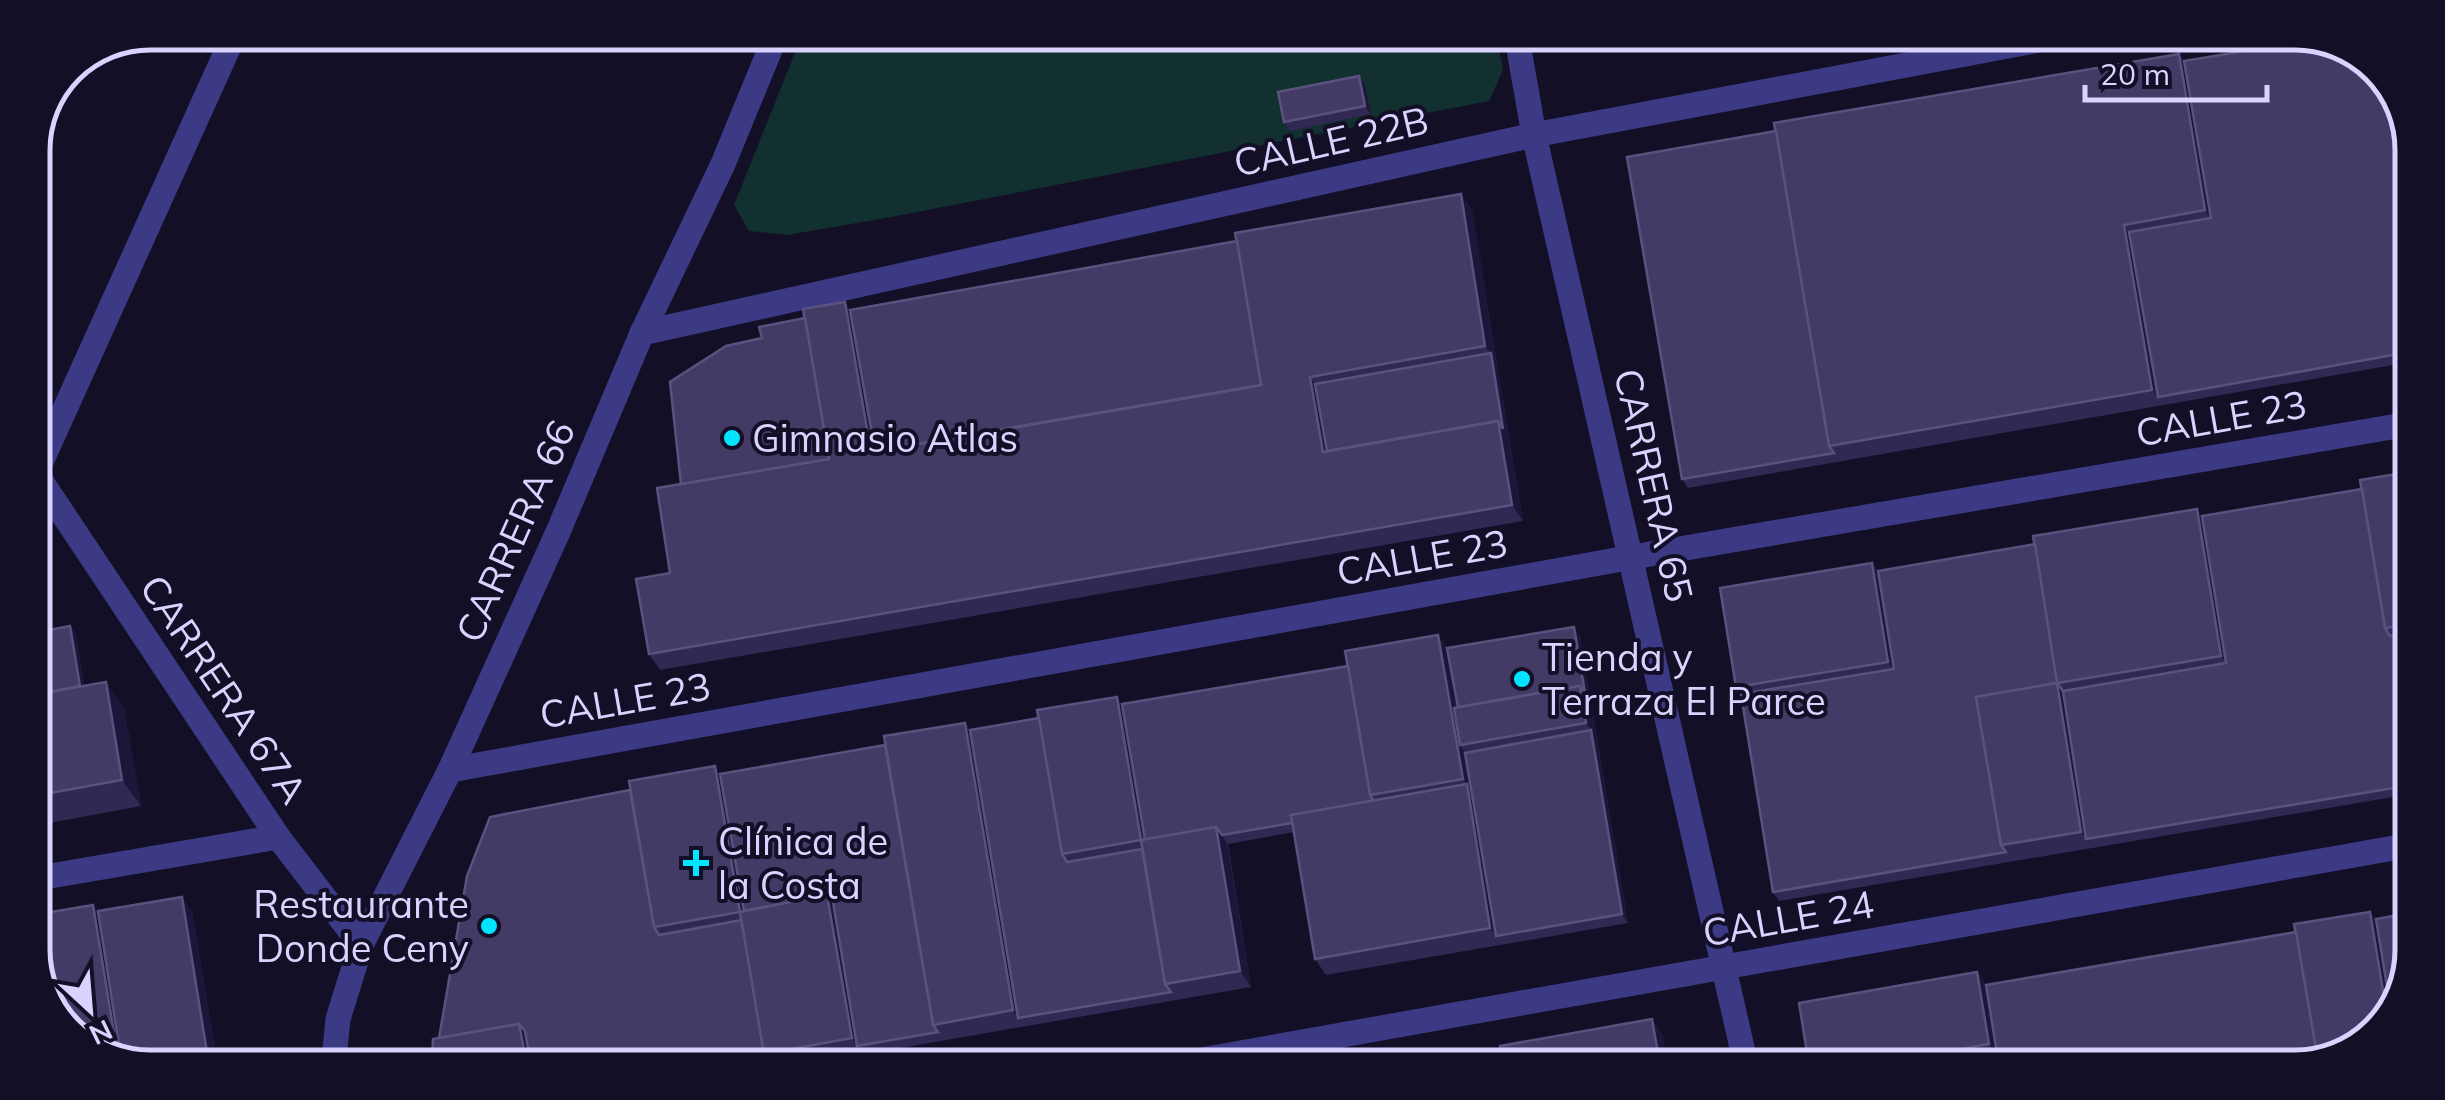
<svg xmlns="http://www.w3.org/2000/svg" width="2445" height="1100" font-family="Mulish,sans-serif">
<rect width="100%" height="100%" fill="#130f26"/>
<path fill="#12302f" d="M802 35 1497 38 1503 70 1489 101 886 218 787 235 749 231 734 205Z"/>
<g fill="none" stroke-linecap="round" stroke-linejoin="round">
<g stroke="#3d3a85" stroke-width="25">
<path d="M1517 38 1534 135 1746 1065"/>
<path d="M642 333 1534 135 2039 40"/>
<path d="M33 469 278 837 361 945"/>
<path d="M36 473 235 33"/>
<path d="M450 770 1633 557 2409 424"/>
<path d="M33 879 278 837"/>
<path d="M334 1059 338 1019 361 945 450 770 558 532 642 333 723 164 776 35"/>
<path d="M1184 1063 2405 846"/>
</g>
</g>
<g fill="#312854">
<path d="M2179 54 2184 61 2412 142 2410 362 1688 488 1682 479 1776 131Z"/>
<path d="M1359 76 1365 85 1371 114 1290 131 1284 122Z"/>
<path d="M1461 194 1472 210 1523 521 660 670 649 654 670 573 681 484 762 338 805 318 845 302 850 310 1237 241Z"/>
<path d="M2409 472 2405 795 1779 901 1773 892 1741 694 1736 687 1872 563 1878 571 2035 544 2197 509 2202 516 2362 489Z"/>
<path d="M33 609 37 632 70 626 76 634 84 686 124 708 141 806 33 826Z"/>
<path d="M1438 635 1447 648 1580 636 1628 923 1326 975 1315 959 1294 832 1228 844 1251 987 826 1061 432 1060 630 790 715 766 720 774 885 745 965 723 970 730 1348 666Z"/>
<path d="M2370 912 2376 919 2296 1068 1809 1065 1977 972 1986 985 2296 932Z"/>
</g>
<g fill="#1d163a">
<path d="M2179 54 2190 70 2217 227 2205 210Z"/>
<path d="M1359 76 1365 85 1371 114 1365 106Z"/>
<path d="M1461 194 1472 210 1497 362 1485 346Z"/>
<path d="M2124 225 2135 241 2158 397 2152 390Z"/>
<path d="M845 302 856 319 877 459 871 452Z"/>
<path d="M1491 353 1497 362 1523 521 1512 505 1498 421Z"/>
<path d="M1310 377 1321 393 1333 458 1323 452Z"/>
<path d="M2197 509 2208 525 2232 672 2221 656Z"/>
<path d="M1872 563 1884 579 1900 678 1888 662Z"/>
<path d="M33 609 38 641 33 634Z"/>
<path d="M70 626 76 634 89 714 83 705Z"/>
<path d="M1574 627 1580 636 1628 923 1622 914 1591 730 1586 723 1580 686Z"/>
<path d="M1438 635 1453 657 1460 745 1471 761 1496 936 1490 928 1467 784 1463 779Z"/>
<path d="M106 682 124 708 141 806 122 780Z"/>
<path d="M2057 683 2069 699 2086 839 2081 832Z"/>
<path d="M1117 697 1128 713 1150 847 1141 840Z"/>
<path d="M965 723 976 739 1018 1018 1013 1010Z"/>
<path d="M715 766 726 782 750 918 740 912Z"/>
<path d="M1216 827 1227 843 1251 987 1240 971Z"/>
<path d="M827 895 839 911 857 1046 852 1038Z"/>
<path d="M182 897 193 913 217 1059H208Z"/>
<path d="M93 905 109 927 130 1058H118Z"/>
<path d="M2370 912 2382 928 2394 1006 2387 1015Z"/>
<path d="M1977 972 1992 994 2004 1066H1995L1993 1050 1989 1044Z"/>
<path d="M1652 1019 1663 1035 1668 1065H1660Z"/>
<path d="M519 1024 531 1040 534 1060H526Z"/>
</g>
<g fill="#433a66" stroke="#5a527e" stroke-width="2.5">
<path d="M2298 42H2340L2389 79 2412 142 2410 352 2158 397 2129 232 2211 218 2184 61Z"/>
<path d="M2179 54 2205 210 2124 225 2152 390 1829 446 1774 123Z"/>
<path d="M1359 76 1365 106 1284 122 1278 92Z"/>
<path d="M1776 131 1829 446 1834 453 1682 479 1627 157Z"/>
<path d="M1461 194 1485 346 1310 377 1323 452 1498 421 1512 505 649 654 636 579 670 573 657 488 829 459 803 309 845 302 871 452 1234 390 1261 385 1235 233Z"/>
<path d="M1237 241 1261 385 875 451 850 310Z"/>
<path d="M805 318 829 459 681 484 670 382 726 346 762 338 759 327Z"/>
<path d="M1491 353 1503 429 1498 421 1327 451 1315 384Z"/>
<path d="M2409 472 2407 625 2385 628 2360 480Z"/>
<path d="M2362 489 2385 628 2390 636 2407 633 2406 786 2086 839 2063 691 2226 663 2202 516Z"/>
<path d="M2197 509 2221 656 2057 683 2033 536Z"/>
<path d="M2035 544 2057 683 2063 691 2057 683 1976 697 2001 845 2006 852 1773 892 1741 694 1894 669 1878 571Z"/>
<path d="M1872 563 1888 662 1736 687 1720 588Z"/>
<path d="M70 626 80 686 33 695V633Z"/>
<path d="M1574 627 1585 693 1580 686 1458 707 1447 648Z"/>
<path d="M1438 635 1463 779 1370 795 1345 651Z"/>
<path d="M1348 666 1370 795 1374 801 1291 815 1292 823 1222 835 1216 827 1145 840 1122 704Z"/>
<path d="M106 682 122 780 33 796V695Z"/>
<path d="M2057 683 2081 832 2001 845 1976 697Z"/>
<path d="M1580 686 1586 723 1460 745 1454 708Z"/>
<path d="M1117 697 1141 840 1216 827 1240 971 1165 984 1141 840 1062 854 1037 710Z"/>
<path d="M1039 718 1062 854 1067 862 1142 849 1165 984 1171 992 1018 1018 970 730Z"/>
<path d="M965 723 1013 1010 933 1025 884 736Z"/>
<path d="M1591 730 1622 914 1496 936 1465 753Z"/>
<path d="M885 745 933 1025 938 1032 857 1046 833 902 827 895 744 911 720 774Z"/>
<path d="M715 766 740 912 654 927 629 781Z"/>
<path d="M1467 784 1490 928 1315 959 1291 815Z"/>
<path d="M630 790 654 927 659 935 742 920 764 1054 769 1061 530 1060 525 1031 519 1024 439 1038 467 876 490 817Z"/>
<path d="M827 895 852 1038 764 1054 740 912Z"/>
<path d="M182 897 208 1059 121 1058 98 911Z"/>
<path d="M93 905 118 1058H104L53 1016 33 958V915Z"/>
<path d="M2370 912 2387 1015 2361 1047 2318 1061 2294 924Z"/>
<path d="M2404 914 2403 996 2391 1011 2376 919Z"/>
<path d="M2296 932 2318 1061 2296 1068 1999 1066 1986 985Z"/>
<path d="M1977 972 1989 1044 1865 1066 1809 1065 1799 1003Z"/>
<path d="M1652 1019 1660 1065 1503 1064 1500 1046Z"/>
<path d="M519 1024 526 1060H432L433 1039Z"/>
<path d="M1993 1050 1995 1066H1902Z"/>
<path d="M1501 1054 1503 1064H1444Z"/>
</g>
<g fill="#00e5ff" stroke="#130f26" stroke-width="4">
<circle cx="732" cy="438" r="10"/>
<circle cx="1522" cy="679" r="10"/>
<path d="M691 848h10v10h10v10h-10v10h-10v-10h-10v-10h10z"/>
<circle cx="489" cy="926" r="10"/>
</g>
<g text-anchor="middle" dominant-baseline="central" stroke-width="8" stroke-linejoin="round" paint-order="stroke">
<g font-size="38" fill="#d9d4ff" stroke="#130f26">
<text transform="translate(1331 141) rotate(-13)">CALLE 22B</text>
<text transform="translate(2221 418) rotate(-10)">CALLE 23</text>
<text transform="translate(1654 485) rotate(77)">CARRERA 65</text>
<text transform="translate(515 531) rotate(-66)">CARRERA 66</text>
<text transform="translate(1422 557) rotate(-10)">CALLE 23</text>
<text transform="translate(224 689) rotate(56)">CARRERA 67A</text>
<text transform="translate(625 700) rotate(-10)">CALLE 23</text>
<text transform="translate(1788 918) rotate(-10)">CALLE 24</text>
</g>
<g font-size="38" fill="#d9d4ff" stroke="#130f26" text-anchor="start">
<text x="752" y="438">Gimnasio Atlas</text>
<text x="1542" y="657">Tienda y<tspan x="1542" dy="44">Terraza El Parce</tspan></text>
<text x="718" y="841">Clínica de<tspan x="718" dy="44">la Costa</tspan></text>
<text x="469" y="904" text-anchor="end">Restaurante<tspan x="469" dy="44">Donde Ceny</tspan></text>
</g>
</g>
<path d="M0 0H2445V1100H0ZM150 50H2295A100 100 0 0 1 2395 150V950A100 100 0 0 1 2295 1050H150A100 100 0 0 1 50 950V150A100 100 0 0 1 150 50Z" fill="#130f26" fill-rule="evenodd"/>
<path fill="none" stroke="#d9d4ff" stroke-width="5" d="M150 50H2295A100 100 0 0 1 2395 150V950A100 100 0 0 1 2295 1050H150A100 100 0 0 1 50 950V150A100 100 0 0 1 150 50Z"/>
<g transform="translate(90 1010) rotate(154)" stroke="#130f26" stroke-width="8" paint-order="stroke">
<path d="M0-8L18 38L0 25L-18 38Z" fill="#d9d4ff"/>
<text y="-15" font-size="28" font-weight="bold" text-anchor="middle" fill="#d9d4ff">N</text>
</g>
<path d="M2085 85v15h182v-15" fill="none" stroke="#d9d4ff" stroke-width="5"/>
<text x="2100" y="85" font-size="30" fill="#d9d4ff" stroke="#130f26" stroke-width="8" paint-order="stroke">20 m</text>
</svg>
